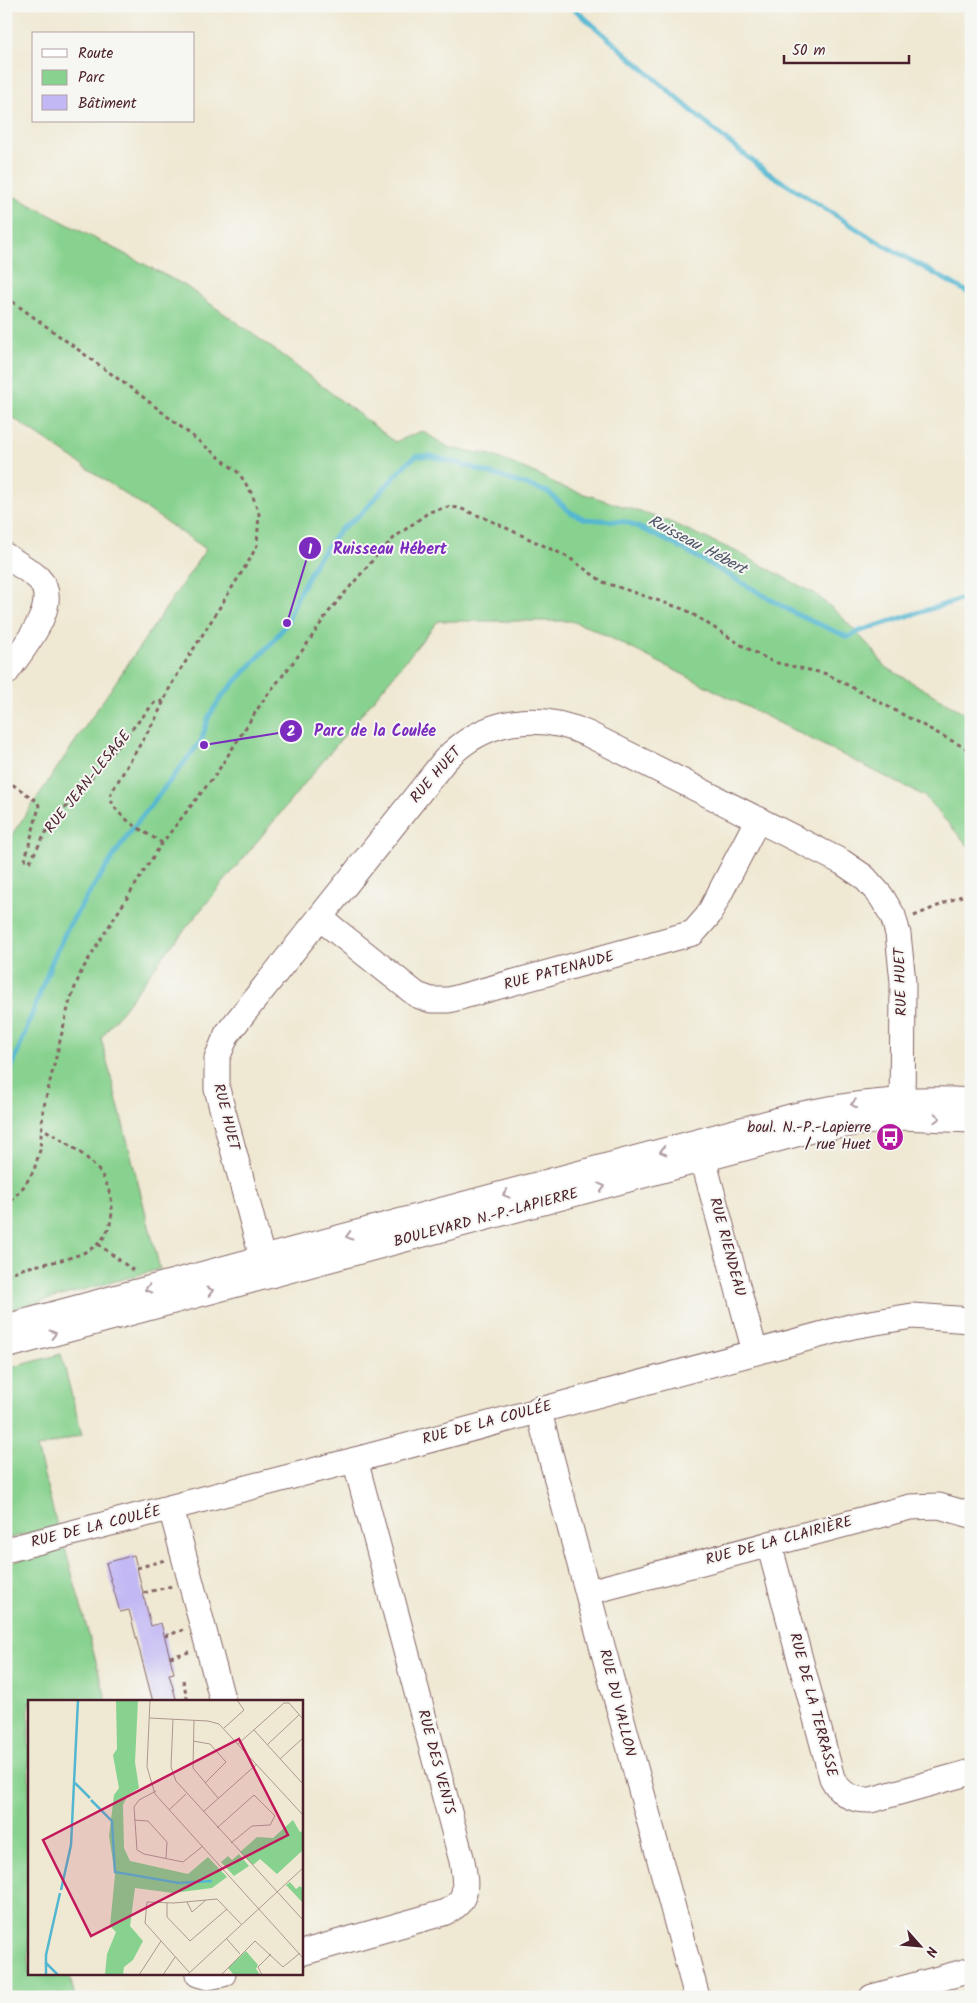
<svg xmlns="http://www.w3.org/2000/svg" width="977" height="2003" font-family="Kalam,sans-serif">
<rect width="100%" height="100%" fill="#f6f6f2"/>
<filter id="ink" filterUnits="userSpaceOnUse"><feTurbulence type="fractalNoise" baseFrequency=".02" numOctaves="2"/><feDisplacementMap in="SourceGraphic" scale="10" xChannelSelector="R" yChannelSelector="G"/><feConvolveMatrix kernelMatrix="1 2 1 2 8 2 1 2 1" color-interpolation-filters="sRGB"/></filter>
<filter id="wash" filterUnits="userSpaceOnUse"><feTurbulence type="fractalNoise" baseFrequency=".0096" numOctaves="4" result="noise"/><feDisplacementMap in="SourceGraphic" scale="20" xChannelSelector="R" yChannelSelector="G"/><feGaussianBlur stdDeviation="1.12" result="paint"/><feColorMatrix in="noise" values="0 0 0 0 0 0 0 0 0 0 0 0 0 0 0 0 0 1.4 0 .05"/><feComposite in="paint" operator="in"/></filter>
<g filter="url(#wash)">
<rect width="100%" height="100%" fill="#efe8d2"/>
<g fill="#88d28f" stroke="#69785d">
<path d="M6 192 184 285 275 350 395 442 422 431 450 448 491 455 535 473 559 486 663 519 737 552 815 594 838 613 874 651 884 666 971 717V849L924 796 593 629 571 621H438L168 950 101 1038 160 1269 6 1311V848L11 836 206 549 6 413Z"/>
<path d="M61 1354 82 1435 37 1448 57 1526 6 1539V1369Z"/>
<path d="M65 1548 107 1702H29V1974H69L75 1997H6V1564Z"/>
</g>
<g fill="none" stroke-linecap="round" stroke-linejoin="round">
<g stroke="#53b7d1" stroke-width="5">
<path d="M571 6 721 136 764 170 873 239 971 294"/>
<path d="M6 1083 53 959 67 929 86 898 129 833 201 741 209 716 222 696 270 645 287 623 298 595 316 561 341 529 361 514 406 464 416 456H430L461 464 548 492 570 512 585 519 627 522 678 546 798 615 848 637 860 631 971 596"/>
</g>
</g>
<g id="blocks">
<path fill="#c2b8f4" d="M134 1555 151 1626 161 1623 174 1673 169 1674 177 1702H153L129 1610 120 1612 106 1563Z"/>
</g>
</g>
<g filter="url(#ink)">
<use href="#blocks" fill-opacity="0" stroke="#846565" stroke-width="1"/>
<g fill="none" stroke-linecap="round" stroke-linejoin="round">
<g stroke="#846565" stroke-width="27">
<g id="minor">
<path d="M6 556C16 563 29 570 38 578 64 604 21 650 6 673"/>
<path d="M320 918 417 995 431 1000H449L693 933 708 916 758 819"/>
<path d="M699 1144 755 1352"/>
<path d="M267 1276 217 1089V1058L227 1034 445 760C484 719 537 711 588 734L842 862 864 877 881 896 893 916 898 934 903 982 902 1117"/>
<path d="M6 1327 790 1117C851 1103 909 1097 971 1101"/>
<path d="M6 1346 815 1129 902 1117 971 1120"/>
<path d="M538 1409 697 1997"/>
<path d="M171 1508 223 1702"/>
<path d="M769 1544 832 1778C840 1794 853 1801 871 1800L971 1772"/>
<path d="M6 1550 355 1460 853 1326 912 1316 971 1320"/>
<path d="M589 1592 910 1507 939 1506 971 1515"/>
<path d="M301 1953 443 1913C470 1903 466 1885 462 1861L355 1460"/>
<path d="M198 1974 208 1977 223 1974"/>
<path d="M872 1997 971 1970"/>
</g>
</g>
<g stroke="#846565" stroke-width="3" stroke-dasharray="4 4" stroke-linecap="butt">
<path d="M6 297 143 397 239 473 252 494 259 514 257 545 250 559 171 685 156 718 111 793C107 813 147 833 162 843"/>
<path d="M6 780 38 802 39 807 25 860 27 862 30 861 49 827 155 702 164 701"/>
<path d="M914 916 971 892"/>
<path d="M6 1207 25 1185 34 1170 40 1150 43 1110 70 1000 81 972 97 945 162 843 216 774 262 702 305 647 327 614 377 555 395 537 429 512 448 507 459 508 487 519 568 557 603 582 686 610 743 646 773 662 827 674 971 751"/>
<path d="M98 1244 134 1271"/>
<path d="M6 1275C32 1263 61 1264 87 1251 122 1234 117 1187 92 1163 78 1149 59 1138 42 1128"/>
<path d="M137 1568 165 1560"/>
<path d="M144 1593 172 1586"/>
<path d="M165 1636 183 1630"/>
<path d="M170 1657 189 1652"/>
<path d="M183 1680 188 1702"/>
</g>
<use href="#minor" stroke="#fff" stroke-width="25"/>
</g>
<defs><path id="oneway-chevron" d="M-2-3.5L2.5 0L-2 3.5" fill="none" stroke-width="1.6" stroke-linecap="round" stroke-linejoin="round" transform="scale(1.25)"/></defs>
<g stroke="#ae9aa0">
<use href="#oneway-chevron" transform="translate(854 1104) rotate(172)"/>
<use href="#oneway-chevron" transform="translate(937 1118) rotate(3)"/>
<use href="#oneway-chevron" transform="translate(663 1151) rotate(165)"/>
<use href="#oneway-chevron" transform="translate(602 1187) rotate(-15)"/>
<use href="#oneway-chevron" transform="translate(506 1194) rotate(165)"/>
<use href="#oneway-chevron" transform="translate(349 1236) rotate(165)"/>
<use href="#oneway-chevron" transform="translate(148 1289) rotate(165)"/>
<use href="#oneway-chevron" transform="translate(210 1291) rotate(-15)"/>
<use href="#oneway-chevron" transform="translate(53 1334) rotate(-15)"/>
</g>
</g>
<defs>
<g id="bus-disc" transform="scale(1.4375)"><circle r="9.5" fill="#b5179e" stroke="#f6f6f2"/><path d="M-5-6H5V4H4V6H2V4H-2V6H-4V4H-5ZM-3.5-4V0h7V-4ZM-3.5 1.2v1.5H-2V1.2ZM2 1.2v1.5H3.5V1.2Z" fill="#fff"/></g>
</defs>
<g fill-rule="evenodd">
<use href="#bus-disc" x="890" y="1137"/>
</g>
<g text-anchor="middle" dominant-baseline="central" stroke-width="4" stroke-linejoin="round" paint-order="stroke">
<g font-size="15" fill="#4a1f2b" stroke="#f6f6f2">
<text transform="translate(436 775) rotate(-49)">RUE HUET</text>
<text transform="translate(88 782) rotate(-51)">RUE JEAN-LESAGE</text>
<text transform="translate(559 971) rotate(-15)">RUE PATENAUDE</text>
<text transform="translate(901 982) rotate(-92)">RUE HUET</text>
<text transform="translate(226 1117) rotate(76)">RUE HUET</text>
<text transform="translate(486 1218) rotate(-15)">BOULEVARD N.-P.-LAPIERRE</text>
<text transform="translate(727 1247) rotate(75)">RUE RIENDEAU</text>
<text transform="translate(487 1423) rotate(-15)">RUE DE LA COULÉE</text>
<text transform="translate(96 1527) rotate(-14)">RUE DE LA COULÉE</text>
<text transform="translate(779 1541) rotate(-15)">RUE DE LA CLAIRIÈRE</text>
<text transform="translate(617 1703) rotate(76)">RUE DU VALLON</text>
<text transform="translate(813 1705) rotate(75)">RUE DE LA TERRASSE</text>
<text transform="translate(436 1762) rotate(75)">RUE DES VENTS</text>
</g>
<g font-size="15" fill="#4a1f2b" stroke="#f6f6f2" text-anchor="end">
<text x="871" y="1128">boul. N.-P.-Lapierre<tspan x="871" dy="17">/ rue Huet</tspan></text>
</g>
<g font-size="16" font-style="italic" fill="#4d5465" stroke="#f6f6f2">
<text transform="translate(697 545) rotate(28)">Ruisseau Hébert</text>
</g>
</g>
<g transform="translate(28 1700)">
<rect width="275" height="275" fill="#efe8d2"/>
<path d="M88 0H110L107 62 111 88 100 95 95 105 96 148 102 161 160 174 180 157 199 177 184 188 145 193 107 188 102 226 115 241 105 260 96 267 95 275H77L79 254 88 232 82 226 87 175 81 136 86 95 91 88 85 55 89 49ZM265 120 272 132 275 131V150L249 174 232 159 225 165 212 152 229 137 245 138ZM211 154 221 166 206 176 193 162 200 156 204 160ZM262 182 268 189 272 186 275 189V203L258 185ZM218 251 230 265 228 269 232 275H206L200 268Z" fill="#88d28f"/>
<path fill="none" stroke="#53b7d1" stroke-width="2.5" d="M47 83 62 98M63 100 84 121 87 172 151 183 184 181M33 190 43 145 50 0M17 262 30 275M18 275V255L32 193"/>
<path fill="none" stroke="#ad988f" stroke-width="1" d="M122 0 119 67 127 94 275 258M121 18 180 21 191 24 275 115M145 19 143 67 148 81 275 220M166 20 165 68 190 98M196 28 216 10 209 0M226 30 275 84M165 41 182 44 198 62 177 83M210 44 256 3H261L275 19M239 45 271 15M252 59 275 38M128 91 111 100 106 107 109 150 116 154 155 162 175 146M141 110 158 94M175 112 229 64M106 120 120 121 139 142 138 158M189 128 226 95 247 116 242 125 224 126 203 143M159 202 164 212 178 200M139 203V217L162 241 199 209M198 238 212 254M161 272 117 223 119 202 146 203 189 199 213 224M111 275 133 241M135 275 147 257M159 275 275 168M193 275 227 241 255 267 272 253M234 275 230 267 243 254"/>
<path fill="#c2185b" fill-opacity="0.15" stroke="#c2185b" stroke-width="2.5" d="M211 39 260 135 63 236 15 140Z"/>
<rect width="275" height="275" fill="none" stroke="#4a1f2b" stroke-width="2.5"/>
</g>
<path fill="none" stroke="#7b2cbf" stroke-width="2" d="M287 623L310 548M204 745L291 731"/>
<g fill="#7b2cbf" stroke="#f6f6f2" stroke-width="2">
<circle cx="287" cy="623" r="5"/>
<circle cx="204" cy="745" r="5"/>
<circle cx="310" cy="548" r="12"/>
<circle cx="291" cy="731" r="12"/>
</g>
<g font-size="15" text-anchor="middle" font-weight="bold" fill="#fff">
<text x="310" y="554">1</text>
<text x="291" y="736">2</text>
</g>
<g font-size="16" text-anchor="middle" font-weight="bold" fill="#7b2cbf" stroke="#f6f6f2" stroke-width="4" stroke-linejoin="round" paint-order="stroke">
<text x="390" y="554">Ruisseau Hébert</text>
<text x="375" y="736">Parc de la Coulée</text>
</g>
<rect width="977" height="2003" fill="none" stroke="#f6f6f2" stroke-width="25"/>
<rect x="32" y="32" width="162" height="90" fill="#f6f6f2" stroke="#b1a0a2"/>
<rect x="42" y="49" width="25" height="8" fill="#ffffff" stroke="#b1a0a2"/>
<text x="78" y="58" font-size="15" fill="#4a1f2b">Route</text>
<rect x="42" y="70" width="25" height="15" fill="#88d28f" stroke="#b1a0a2"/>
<text x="78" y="82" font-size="15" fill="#4a1f2b">Parc</text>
<rect x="42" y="95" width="25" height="15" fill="#c2b8f4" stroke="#b1a0a2"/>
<text x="78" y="108" font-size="15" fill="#4a1f2b">Bâtiment</text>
<g transform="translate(920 1946) rotate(117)" stroke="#f6f6f2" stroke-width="4" paint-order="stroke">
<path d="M0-4L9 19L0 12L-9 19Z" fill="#4a1f2b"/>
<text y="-8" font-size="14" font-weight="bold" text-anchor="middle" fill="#4a1f2b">N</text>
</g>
<path d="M784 55v8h125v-8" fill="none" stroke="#4a1f2b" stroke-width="2.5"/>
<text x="792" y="55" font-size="15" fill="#4a1f2b" stroke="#f6f6f2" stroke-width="4" paint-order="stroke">50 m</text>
</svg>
